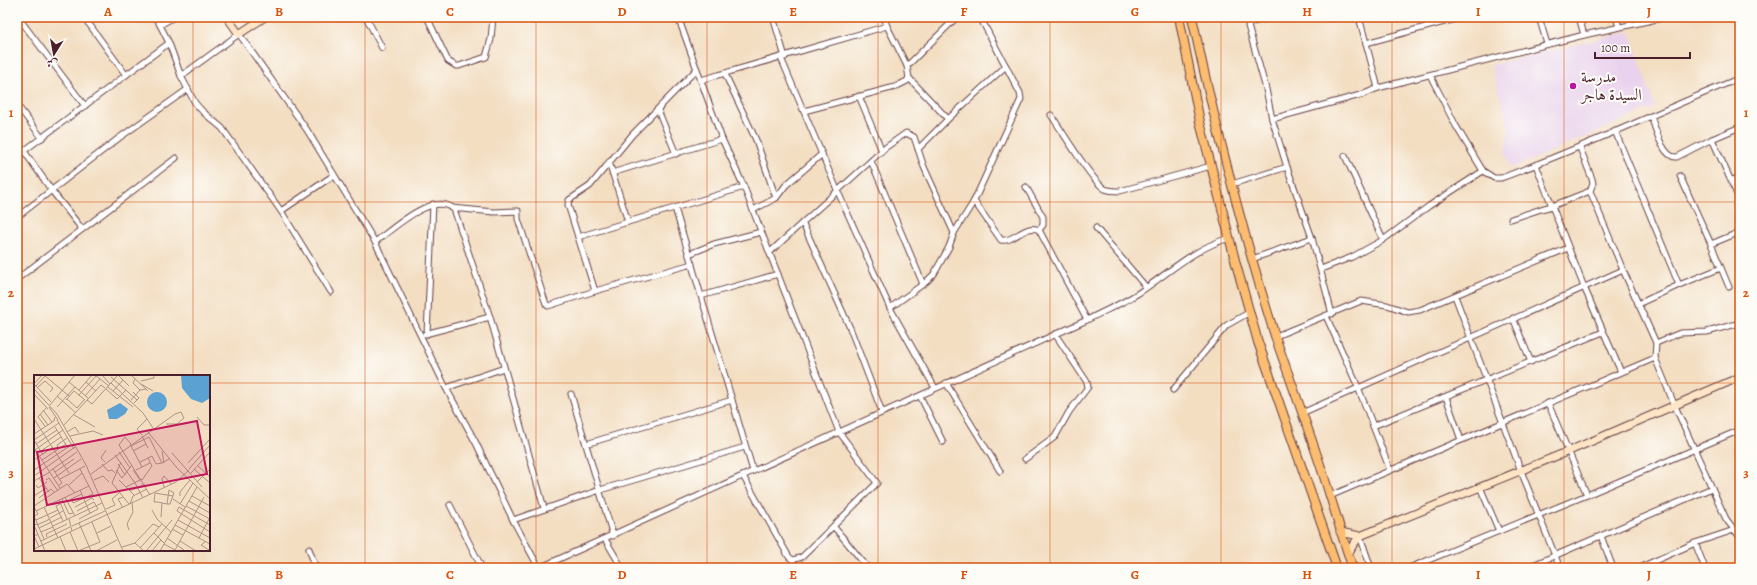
<svg xmlns="http://www.w3.org/2000/svg" width="1757" height="585" font-family="Alegreya,Amiri,serif">
<rect width="100%" height="100%" fill="#fdfcf7"/>
<filter id="ink" filterUnits="userSpaceOnUse"><feTurbulence type="fractalNoise" baseFrequency=".025" numOctaves="2"/><feDisplacementMap in="SourceGraphic" scale="8" xChannelSelector="R" yChannelSelector="G"/><feConvolveMatrix kernelMatrix="1 2 1 2 8 2 1 2 1" color-interpolation-filters="sRGB"/></filter>
<filter id="wash" filterUnits="userSpaceOnUse"><feTurbulence type="fractalNoise" baseFrequency=".012" numOctaves="4" result="noise"/><feDisplacementMap in="SourceGraphic" scale="16" xChannelSelector="R" yChannelSelector="G"/><feGaussianBlur stdDeviation="0.9" result="paint"/><feColorMatrix in="noise" values="0 0 0 0 0 0 0 0 0 0 0 0 0 0 0 0 0 1.4 0 .05"/><feComposite in="paint" operator="in"/></filter>
<g filter="url(#wash)">
<rect width="100%" height="100%" fill="#f3dec2"/>
<path fill="#e9d2ed" d="M1630 32 1655 107 1512 168 1509 165 1505 153 1509 127 1491 65Z"/>
</g>
<g filter="url(#ink)">
<g fill="none" stroke-linecap="round" stroke-linejoin="round">
<g stroke="#633c42" stroke-width="7">
<g id="street">
<path d="M18 17 85 106"/>
<path d="M84 17 126 75"/>
<path d="M156 17 169 43 181 76 195 103 203 112 222 128 281 211 331 292"/>
<path d="M366 17 382 48"/>
<path d="M427 17 448 61 456 66H459L486 57 491 39 493 17"/>
<path d="M678 17 722 139 744 187 839 432 877 483 802 557 793 560 789 557 743 476"/>
<path d="M773 17 785 57"/>
<path d="M884 17 887 26 907 66 909 78 948 119"/>
<path d="M1274 17 1252 22 1248 26 1266 89 1272 119 1287 167 1312 238 1332 314"/>
<path d="M1359 17 1378 88"/>
<path d="M1539 17 1547 44"/>
<path d="M1579 17 1584 35"/>
<path d="M1616 17 1619 27"/>
<path d="M679 21 695 17"/>
<path d="M88 23 95 17"/>
<path d="M160 25 174 17"/>
<path d="M1366 43 1463 17"/>
<path d="M781 58 838 192 890 308 935 388"/>
<path d="M907 66 957 17"/>
<path d="M725 74 756 140 776 198"/>
<path d="M1430 75 1456 126 1483 171 1494 178H1501C1582 148 1660 111 1740 78"/>
<path d="M181 76 239 34 307 130 375 242 446 388 476 443 513 520 539 568"/>
<path d="M701 80 887 26"/>
<path d="M859 96 882 151"/>
<path d="M17 105 42 138"/>
<path d="M658 110 676 154"/>
<path d="M804 111 895 87 907 81 909 78"/>
<path d="M1051 115C1061 129 1092 182 1105 189 1110 191 1115 191 1120 191L1211 166"/>
<path d="M1651 116C1655 127 1663 159 1677 157L1712 139 1740 127"/>
<path d="M1272 119 1364 94 1378 88 1584 35 1666 17"/>
<path d="M1615 131 1679 285 1721 268"/>
<path d="M1712 139 1740 201"/>
<path d="M1580 148 1592 179 1593 183 1590 191 1623 270 1656 343 1655 358 1674 404 1726 519 1740 537"/>
<path d="M918 149 948 119 1006 66"/>
<path d="M24 151 52 191 82 229"/>
<path d="M17 156 169 43"/>
<path d="M1345 156 1383 240"/>
<path d="M871 161 923 284"/>
<path d="M609 162 628 222"/>
<path d="M612 173 722 139"/>
<path d="M1680 176 1711 244 1729 287"/>
<path d="M1732 180 1740 177"/>
<path d="M1232 184 1287 167"/>
<path d="M1026 187 1043 217V225L1039 230"/>
<path d="M1590 191 1552 206 1584 287 1621 372"/>
<path d="M974 201 1001 240C1014 243 1025 223 1039 230L1087 320"/>
<path d="M452 208 494 212 518 211V219L546 304 548 306 595 291 692 264"/>
<path d="M675 208 753 471"/>
<path d="M753 210 776 198 786 185 822 154"/>
<path d="M281 211 334 175"/>
<path d="M17 217 119 138 188 89"/>
<path d="M1511 219 1541 209 1552 206 1536 165"/>
<path d="M803 224 850 328 882 412"/>
<path d="M1096 228 1146 287"/>
<path d="M578 237 744 187"/>
<path d="M375 242C393 229 432 191 454 209L490 317 544 508"/>
<path d="M1711 244 1740 232"/>
<path d="M770 252 885 148 906 133 914 137 924 167 954 233"/>
<path d="M689 254 714 244 761 232"/>
<path d="M1252 259 1312 238"/>
<path d="M1321 269 1352 257 1383 240 1429 206 1483 171"/>
<path d="M17 279 176 158"/>
<path d="M595 291 568 205 569 200 590 186 632 135 697 69"/>
<path d="M701 296 778 274"/>
<path d="M1455 296 1521 471 1560 568"/>
<path d="M1638 304 1679 285"/>
<path d="M890 308 926 282 934 274 949 247 954 233 974 201 1021 99 1020 93 980 17"/>
<path d="M1739 309 1740 311"/>
<path d="M1326 316 1358 387 1390 470"/>
<path d="M1513 318 1531 362"/>
<path d="M425 334 490 317"/>
<path d="M427 334 433 204"/>
<path d="M1276 336 1361 301 1387 305 1408 312 1420 310 1568 248"/>
<path d="M1656 343 1680 333 1707 332 1740 323"/>
<path d="M946 383 1000 471"/>
<path d="M446 388 504 368"/>
<path d="M1173 390 1227 325 1250 312"/>
<path d="M571 394 613 536"/>
<path d="M920 396 943 442"/>
<path d="M1446 397 1461 440"/>
<path d="M1548 403 1587 495"/>
<path d="M1302 413 1623 270"/>
<path d="M1373 426 1603 332"/>
<path d="M586 444 732 400"/>
<path d="M1025 459 1055 437 1069 412 1088 387 1087 382 1055 334"/>
<path d="M1480 487 1499 531"/>
<path d="M1330 496 1655 358"/>
<path d="M450 505 482 568"/>
<path d="M513 520 600 490 745 447"/>
<path d="M834 527 868 568"/>
<path d="M1360 536 1371 568"/>
<path d="M1601 536 1613 568"/>
<path d="M605 539 622 568"/>
<path d="M1695 543 1705 568"/>
<path d="M309 549 316 568"/>
<path d="M539 568 1087 320C1104 311 1121 304 1137 294 1169 273 1191 250 1229 238"/>
<path d="M1409 568 1587 495 1740 430"/>
<path d="M1526 568 1712 488"/>
<path d="M1639 568 1695 543 1740 528"/>
</g>
</g>
<g stroke="#633c42" stroke-width="9">
<g id="secondary">
<path d="M227 17 239 34 265 17"/>
<path d="M1340 532 1360 536"/>
<path d="M1348 554 1353 545 1360 536 1569 451 1740 377"/>
</g>
</g>
<g stroke="#633c42" stroke-width="10">
<g id="primary">
<path d="M1179 17 1200 122 1236 264 1258 342 1337 568"/>
<path d="M1192 17C1215 124 1242 231 1275 336 1293 389 1314 442 1330 496 1338 520 1344 544 1353 568"/>
</g>
</g>
<use href="#street" stroke="#fff" stroke-width="5"/>
<use href="#secondary" stroke="#fee5c5" stroke-width="7"/>
<use href="#primary" stroke="#fcbd6f" stroke-width="8"/>
</g>
</g>
<path fill="none" stroke="#d8530f" stroke-width="1" stroke-opacity="0.55" d="M193 17V376M365 17V568M536 17V568M707 17V568M878 17V568M1050 17V568M1221 17V568M1392 17V568M1564 17V568M17 202H1740M17 383H35M209 383H1740M193 550V568"/>
<circle fill="#b5179e" stroke="#fdfcf7" stroke-width="1.5" cx="1573" cy="86" r="4"/>
<g text-anchor="middle" dominant-baseline="central" stroke-width="4" stroke-linejoin="round" paint-order="stroke">
<g font-size="16" fill="#4a1f2b" stroke="#fdfcf7" text-anchor="start">
<text x="1581" y="77">مدرسة<tspan x="1581" dy="18">السيدة هاجر</tspan></text>
</g>
</g>
<g transform="translate(34 375)">
<rect width="176" height="176" fill="#f3dec2"/>
<path d="M147 0H176V23L168 28 157 24 148 13ZM113 27a10 10 0 1 1 20 0a10 10 0 1 1-20 0ZM86 28 94 34 91 39 83 44H75L73 35Z" fill="#5ba1d1"/>
<path fill="none" stroke="#af9286" stroke-width="1" d="M10 0 35 21M61 0 75 11M68 0 76 9M84 0 95 11M97 0 114 16M77 2 103 25M101 4 99 8 106 15M107 6 120 3V0M35 7 54 23M52 7 62 16M77 8 109 38 119 53M0 9 17 27M0 9 8 0M107 9 119 16M2 11 11 1M4 12 11 6 19 13 16 17M74 12 99 32M0 14 23 39 52 90 89 176M72 14 83 24 92 15M45 15 58 0M79 16 89 5M99 17 105 23 100 28M0 19 14 34M45 20 63 0M23 21 42 38M51 21 66 4M33 24 43 33 50 25M32 25 40 16 51 25M53 25 58 29 84 0M97 25 106 15 112 14M16 30 41 0M15 32 24 45M23 32 41 12M9 35 18 47M6 39 14 50M40 40 61 52M163 42 170 50H176M0 44 35 98M23 45 40 74M11 51 4 42 13 32M29 51 67 10 71 13M21 52 34 73M33 57 41 52 45 58M114 57 143 93 176 124M0 59 20 46 21 42M108 60 103 54 113 44M36 61 59 56 69 60M108 61 114 73M115 62 128 88 135 84M2 69 23 55M96 69 108 92M97 69 91 62 85 70 116 120M97 71 115 62M0 73 26 113M24 73 23 70 33 63M1 75 29 55M7 76 27 62M99 76 112 69M128 76 130 88M85 77 96 93M138 78 168 112M9 80 0 65 25 48M81 80 101 108M0 85 19 72M8 85 32 69M71 87 67 83 72 75M87 87 78 108 95 129M106 87 118 81 122 89 128 88M154 88 176 64M68 89 74 96 78 95 81 98M84 89 91 100M164 91 176 102M19 94 28 108 25 110M46 94 59 119 39 128 37 124 48 119M155 94 176 70M160 94 176 108M0 95 37 70M82 95 88 103 98 90M99 95 106 105M102 95 116 88M16 96 43 77M21 97 40 84M157 98 176 77M57 99 141 39 147 37 150 43 143 49H132M0 101 41 72M5 103 15 117M20 103 47 84M26 104 51 91M12 105 15 103 24 116M60 105 69 101 75 107M85 105 100 120M108 105 118 91 114 83M0 106 16 97M163 107 176 94M101 108 109 123M2 110 4 113 13 107M35 110 48 98M92 112 108 104M130 112 128 104 130 101 137 109M46 115 56 138M96 116 111 109M121 118 120 127H124L133 129H136L140 118 135 115 133 129M121 118 139 121M0 121 12 113M146 121V117L156 105M158 121 176 131M31 122 41 141M5 123 17 114 21 118M28 124 35 139 39 138M139 124 151 132M25 125 33 144M155 126 176 138M26 129 22 131 29 146M96 129 99 121 113 114M146 129 159 108M0 131 33 109 41 118M152 131 176 144M0 132 4 139 0 141M10 132 24 163M41 132 58 123 60 125M89 133 84 124 89 122M72 134 81 130 78 124 86 117M118 135 123 144 137 157M2 136 55 111M43 136 60 127 64 134 45 144M0 141 10 164M127 142 128 128M16 143 29 136M35 144 38 156M2 145 24 135M144 145 176 163M45 148 57 176M3 149 0 150 11 176M3 150 16 144M141 150 176 169M176 150 145 132 143 136 176 157M19 151 68 128M38 151 71 136M5 153 28 142M138 154 149 160M95 155 93 149 99 137 98 128M7 157 19 152M36 157 44 176M63 158 77 151M120 158 130 168M4 159 0 161 5 172M13 162 12 159 33 149M26 162 32 176M133 163 150 175M165 163 175 144M7 166 36 152M146 166 162 176M171 167 167 170 175 175M101 168 110 176M130 169 141 175 170 122M88 172 101 168 119 149 125 152M106 173 128 149M0 174 142 107 155 95M44 176 66 167 58 147M62 176 83 165M112 176 138 145M118 176 127 165M126 176 163 112"/>
<path fill="#c2185b" fill-opacity="0.15" stroke="#c2185b" stroke-width="2" d="M163 46 173 99 13 130 3 77Z"/>
<rect width="176" height="176" fill="none" stroke="#4a1f2b" stroke-width="2"/>
</g>
<rect width="1757" height="585" fill="none" stroke="#fdfcf7" stroke-width="44"/>
<g transform="translate(54 54) rotate(191)" stroke="#fdfcf7" stroke-width="3" paint-order="stroke">
<path d="M0-3L7 15L0 10L-7 15Z" fill="#4a1f2b"/>
<text y="-6" font-size="11" font-weight="bold" text-anchor="middle" fill="#4a1f2b">ش</text>
</g>
<path d="M1595 52v6h95v-6" fill="none" stroke="#4a1f2b" stroke-width="2"/>
<text x="1601" y="52" font-size="12" fill="#4a1f2b" stroke="#fdfcf7" stroke-width="3" paint-order="stroke">100 m</text>
<rect x="22" y="22" width="1713" height="541" fill="none" stroke="#d8530f" stroke-width="1.5"/>
<g font-size="13" text-anchor="middle" font-weight="bold" fill="#d8530f">
<text x="108" y="16">A</text>
<text x="279" y="16">B</text>
<text x="450" y="16">C</text>
<text x="622" y="16">D</text>
<text x="793" y="16">E</text>
<text x="964" y="16">F</text>
<text x="1135" y="16">G</text>
<text x="1307" y="16">H</text>
<text x="1478" y="16">I</text>
<text x="1649" y="16">J</text>
<text x="11" y="117">1</text>
<text x="1746" y="117">1</text>
<text x="11" y="297">2</text>
<text x="1746" y="297">2</text>
<text x="11" y="477">3</text>
<text x="1746" y="477">3</text>
<text x="108" y="579">A</text>
<text x="279" y="579">B</text>
<text x="450" y="579">C</text>
<text x="622" y="579">D</text>
<text x="793" y="579">E</text>
<text x="964" y="579">F</text>
<text x="1135" y="579">G</text>
<text x="1307" y="579">H</text>
<text x="1478" y="579">I</text>
<text x="1649" y="579">J</text>
</g>
</svg>
